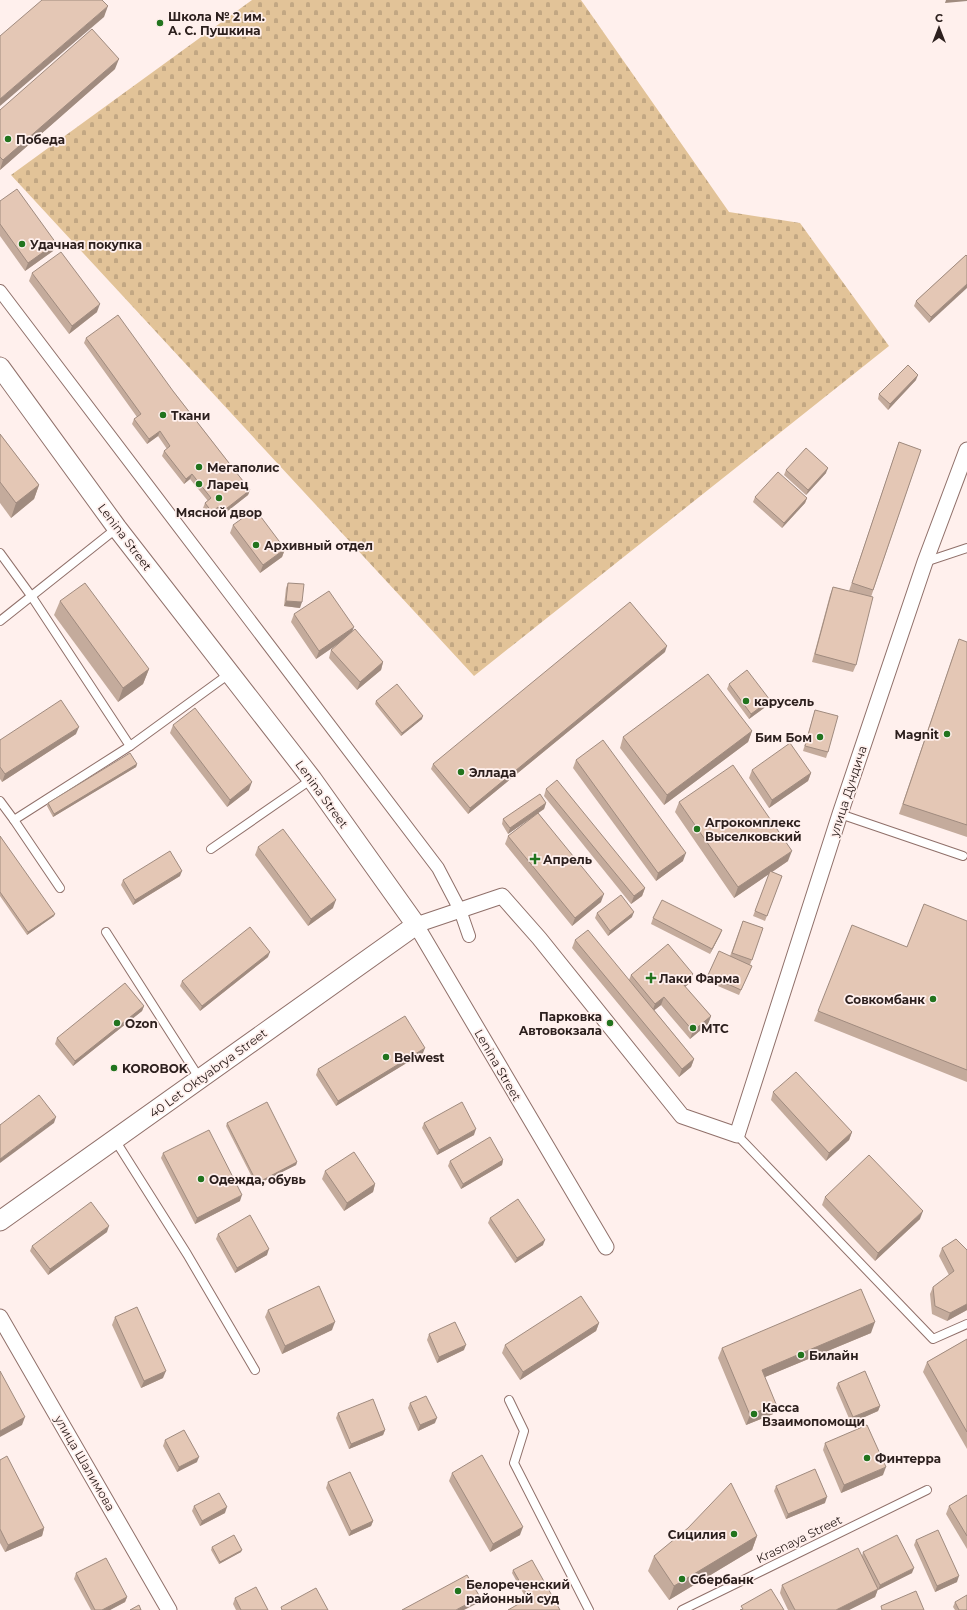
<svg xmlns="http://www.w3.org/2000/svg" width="967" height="1610" font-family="Montserrat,sans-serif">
<defs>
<pattern id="cemetery-stones" width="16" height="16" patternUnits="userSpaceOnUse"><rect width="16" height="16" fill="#e2c398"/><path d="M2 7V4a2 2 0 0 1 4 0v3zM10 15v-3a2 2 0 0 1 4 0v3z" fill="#c2a783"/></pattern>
</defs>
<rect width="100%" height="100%" fill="#fff0ed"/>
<path fill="url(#cemetery-stones)" d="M252 0H581L729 212 800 223 889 346 474 676 11 175Z"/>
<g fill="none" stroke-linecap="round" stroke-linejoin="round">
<g stroke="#90706a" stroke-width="10">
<g id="service">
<path d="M0 553 32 597 130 746 229 674"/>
<path d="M925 562 967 548"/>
<path d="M0 621 117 528"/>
<path d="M0 801 14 820 130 746"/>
<path d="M840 814 963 856"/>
<path d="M14 820 60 888"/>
<path d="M211 849 312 779"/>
<path d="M106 932 200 1079"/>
<path d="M737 1135 933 1339 967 1324"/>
<path d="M115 1140 187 1254 255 1370"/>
<path d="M509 1400 524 1431 514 1463 589 1610"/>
<path d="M682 1610 927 1490"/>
</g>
</g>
<g stroke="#90706a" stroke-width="14">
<path id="pedestrian" d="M0 291 438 868 460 910 469 936"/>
</g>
<g stroke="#90706a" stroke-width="17">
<g id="minor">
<path d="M606 1247 416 925 502 896 539 938 682 1116 737 1135 840 814 925 562 967 450"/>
<path d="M0 1317 169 1610"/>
</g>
</g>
<g stroke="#90706a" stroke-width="21">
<path id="tertiary" d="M0 367 117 528 312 779 416 925 0 1221"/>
</g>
<use href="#service" stroke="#fff" stroke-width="8"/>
<use href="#pedestrian" stroke="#fff" stroke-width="12"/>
<use href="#minor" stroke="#fff" stroke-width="15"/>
<use href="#tertiary" stroke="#fff" stroke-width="19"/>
</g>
<g fill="#c4ab9c">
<path d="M115 69 0 170V110Z"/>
<path d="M0 201 56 243 53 251 25 271 0 236Z"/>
<path d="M966 255 929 323 914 306 916 301Z"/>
<path d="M32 273 97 312 69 334 29 281Z"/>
<path d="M86 338 173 391 250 490 248 495 220 517 216 512 210 517 203 508 205 503 208 501 190 479 184 484 162 456 164 451 167 449 158 436 147 444 132 424 134 419 137 417 84 343Z"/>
<path d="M916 380 888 410 878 399 879 394Z"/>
<path d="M0 434 39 485 34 499 11 518 0 503Z"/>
<path d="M899 442 921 450 871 597 856 665 853 672 812 662 830 595 833 587 849 591Z"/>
<path d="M786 470 826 473 806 495 784 475Z"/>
<path d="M755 497 807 498 805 503 782 528 753 502Z"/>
<path d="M233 525 285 549 282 557 260 573 230 533Z"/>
<path d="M288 583 300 608 284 606 286 588Z"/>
<path d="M60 601 149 669 143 684 118 702 54 615Z"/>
<path d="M294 614 352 632 383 662 381 670 357 690 329 658 331 650 339 643 316 659 291 622Z"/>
<path d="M967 642V837L899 814 955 650Z"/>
<path d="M665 652 468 814 431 769 433 764Z"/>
<path d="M729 684 770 700 768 705 749 719 727 689Z"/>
<path d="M376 701 422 719 401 736 375 704Z"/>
<path d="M815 710 828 752 826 758 803 751Z"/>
<path d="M173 725 249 790 227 807 170 733Z"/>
<path d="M752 731 748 742 664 805 620 748 623 737Z"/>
<path d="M76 734 2 782 0 779V740Z"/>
<path d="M576 760 683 861 656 881 573 768Z"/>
<path d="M137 764 136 767 53 817 47 806 48 803Z"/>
<path d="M752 770 811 773 808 781 769 808 749 778Z"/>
<path d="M546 789 645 888 642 896 631 904 544 796Z"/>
<path d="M679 802 788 861 772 872 782 876 765 921 753 916 769 874 734 898 675 812Z"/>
<path d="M546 803 544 809 538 813 601 902 572 926 505 844 508 836 534 816 508 834 502 824 503 819Z"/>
<path d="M0 836 54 916 27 935 0 896Z"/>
<path d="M258 847 333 908 308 926 255 855Z"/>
<path d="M180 876 133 905 121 885 123 880Z"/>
<path d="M597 913 632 917 608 936 595 918Z"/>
<path d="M653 918 722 930 720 935 710 954 651 924Z"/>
<path d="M743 921 763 928 750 965 752 966 739 995 706 981 708 975 730 956Z"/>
<path d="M967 921V1082L814 1021 818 1011Z"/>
<path d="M575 940 629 980 631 975 691 982 685 987 711 1016 708 1024 690 1039 661 1005 654 1010 694 1059 691 1067 679 1077 572 948Z"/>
<path d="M268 957 200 1011 180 986 182 981Z"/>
<path d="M144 1006 142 1011 73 1066 55 1044 57 1038Z"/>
<path d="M423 1053 336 1106 316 1075 318 1069Z"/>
<path d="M773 1092 852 1132 849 1140 826 1161 771 1100Z"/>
<path d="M227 1123 297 1162 296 1165 256 1185 226 1126Z"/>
<path d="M424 1123 474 1135 437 1155 422 1128Z"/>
<path d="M163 1153 240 1201 195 1224 161 1158Z"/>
<path d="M503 1160 502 1165 461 1189 448 1166 450 1161Z"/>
<path d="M325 1171 375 1184 373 1192 344 1211 322 1179Z"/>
<path d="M825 1197 920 1219 875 1261 822 1205Z"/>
<path d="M490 1218 543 1245 515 1263 488 1223Z"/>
<path d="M107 1232 48 1275 30 1251 32 1246Z"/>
<path d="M218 1234 267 1255 235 1273 216 1239Z"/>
<path d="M942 1248 967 1250V1310L947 1321 932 1314 930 1294 933 1287 949 1275 939 1256Z"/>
<path d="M268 1310 332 1330 282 1354 265 1317Z"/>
<path d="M115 1317 163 1378 141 1388 112 1325Z"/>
<path d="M599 1323 596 1331 520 1380 502 1353 505 1345Z"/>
<path d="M871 1333 765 1377 773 1414 746 1425 718 1358 722 1348Z"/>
<path d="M429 1334 464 1350 437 1363 427 1340Z"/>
<path d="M967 1339V1449L923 1372 927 1362Z"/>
<path d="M838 1383 880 1406 878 1411 851 1423 836 1388Z"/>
<path d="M410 1403 435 1423 418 1431 408 1408Z"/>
<path d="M338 1413 385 1430 383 1435 349 1449 336 1418Z"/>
<path d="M165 1440 197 1462 177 1472 163 1446Z"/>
<path d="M825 1443 883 1475 841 1493 823 1450Z"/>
<path d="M0 1460 44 1528 42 1536 5 1552 0 1543Z"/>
<path d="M452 1473 520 1535 490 1552 449 1481Z"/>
<path d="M328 1482 373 1521 371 1526 349 1536 326 1488Z"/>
<path d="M776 1486 825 1503 786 1519 774 1491Z"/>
<path d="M967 1495V1549L946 1514 949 1506Z"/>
<path d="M194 1506 225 1513 200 1526 192 1511Z"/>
<path d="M757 1536 752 1550 669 1600 648 1571 654 1556Z"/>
<path d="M916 1540 957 1582 935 1592 914 1545Z"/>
<path d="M212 1547 241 1552 219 1564 211 1550Z"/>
<path d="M863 1552 912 1573 878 1590V1589L875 1597 849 1610H788L780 1593 782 1585 862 1556Z"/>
<path d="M513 1570 560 1610 527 1600 512 1573Z"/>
<path d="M76 1573 127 1597 125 1602 110 1610H91L74 1579Z"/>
<path d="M235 1598 268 1610H236L233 1604Z"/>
<path d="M955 1602 967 1610H955L953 1607Z"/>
</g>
<g fill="#a08b7f">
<path d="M946 0H967V1L945 3Z"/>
<path d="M108 6 104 17 0 106V99Z"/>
<path d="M119 59 115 69 0 170 3 160Z"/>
<path d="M56 243 53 251 25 271 28 263Z"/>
<path d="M967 284V288L929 323 931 317Z"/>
<path d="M100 304 97 312 69 334 72 326Z"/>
<path d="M918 375 916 380 888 410 890 404Z"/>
<path d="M160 431 158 436 147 444 149 439Z"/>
<path d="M828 468 826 473 806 495 808 490Z"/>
<path d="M192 474 190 479 184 484 186 479Z"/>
<path d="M39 485 34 499 11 518 16 503Z"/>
<path d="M250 490 248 495 220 517 222 512Z"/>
<path d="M807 498 805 503 782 528 784 523Z"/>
<path d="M218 507 216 512 210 517 212 512Z"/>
<path d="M285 549 282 557 260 573 263 565Z"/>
<path d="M286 601 302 602 300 608 284 606Z"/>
<path d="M354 627 351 635 316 659 319 651Z"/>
<path d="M667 646 665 652 468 814 470 808Z"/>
<path d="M383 662 381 670 357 690 360 682Z"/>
<path d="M149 669 143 684 118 702 123 688Z"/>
<path d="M770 700 768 705 749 719 751 714Z"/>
<path d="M423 716 422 719 401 736 402 733Z"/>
<path d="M79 727 76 734 2 782 5 774Z"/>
<path d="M752 731 748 742 664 805 667 795Z"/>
<path d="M137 764 136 767 53 817 54 814Z"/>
<path d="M811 773 808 781 769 808 772 800Z"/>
<path d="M252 782 249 790 227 807 230 800Z"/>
<path d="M546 803 544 809 508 834 510 828Z"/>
<path d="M792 851 788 861 734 898 738 887Z"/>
<path d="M686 853 683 861 656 881 658 873Z"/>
<path d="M182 871 180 876 133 905 135 900Z"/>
<path d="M645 888 642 896 631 904 634 896Z"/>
<path d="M604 894 601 902 572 926 575 918Z"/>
<path d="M336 900 333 908 308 926 311 919Z"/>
<path d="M634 912 632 917 608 936 610 931Z"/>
<path d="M55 914 54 916 27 935 28 932Z"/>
<path d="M722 930 720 935 710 954 712 949Z"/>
<path d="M270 952 268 957 200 1011 202 1006Z"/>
<path d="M693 974 691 982 680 991 683 984Z"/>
<path d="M664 997 661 1005 652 1012 655 1004Z"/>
<path d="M144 1006 142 1011 73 1066 75 1061Z"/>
<path d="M711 1016 708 1024 690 1039 693 1031Z"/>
<path d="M425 1048 423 1053 336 1106 338 1101Z"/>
<path d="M694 1059 691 1067 679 1077 682 1069Z"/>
<path d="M56 1117 54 1123 0 1163V1159Z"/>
<path d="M476 1129 474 1135 437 1155 439 1150Z"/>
<path d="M852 1132 849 1140 826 1161 829 1153Z"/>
<path d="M503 1160 502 1165 461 1189 463 1184Z"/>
<path d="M297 1162 296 1165 256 1185 257 1183Z"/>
<path d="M375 1184 373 1192 344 1211 347 1203Z"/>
<path d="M242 1195 240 1201 195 1224 197 1218Z"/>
<path d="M923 1211 920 1219 875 1261 878 1253Z"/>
<path d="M109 1226 107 1232 48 1275 50 1269Z"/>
<path d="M545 1240 543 1245 515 1263 517 1258Z"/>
<path d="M269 1249 267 1255 235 1273 237 1268Z"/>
<path d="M967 1304V1310L947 1321 950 1313Z"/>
<path d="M335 1322 332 1330 282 1354 285 1346Z"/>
<path d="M875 1322 871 1333 758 1380 762 1370Z"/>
<path d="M599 1323 596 1331 520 1380 523 1372Z"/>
<path d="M466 1345 464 1350 437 1363 439 1357Z"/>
<path d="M166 1371 163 1378 141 1388 144 1381Z"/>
<path d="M776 1404 773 1414 746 1425 750 1415Z"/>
<path d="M880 1406 878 1411 851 1423 853 1417Z"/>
<path d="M25 1417 22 1425 0 1437V1431Z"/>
<path d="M437 1418 435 1423 418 1431 420 1425Z"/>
<path d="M385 1430 383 1435 349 1449 351 1444Z"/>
<path d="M199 1457 197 1462 177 1472 179 1467Z"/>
<path d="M886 1467 883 1475 841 1493 844 1485Z"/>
<path d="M827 1497 825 1503 786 1519 788 1514Z"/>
<path d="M227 1507 225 1513 200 1526 202 1521Z"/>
<path d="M373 1521 371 1526 349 1536 351 1531Z"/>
<path d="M523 1527 520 1535 490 1552 493 1544Z"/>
<path d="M44 1528 42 1536 5 1552 8 1545Z"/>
<path d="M757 1536 752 1550 669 1600 674 1586Z"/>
<path d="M242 1550 241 1552 219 1564 220 1562Z"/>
<path d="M914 1568 912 1573 878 1590 880 1585Z"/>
<path d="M959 1576 957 1582 935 1592 937 1586Z"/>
<path d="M878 1589 875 1597 849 1610H836Z"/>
<path d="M127 1597 125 1602 110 1610H102Z"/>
<path d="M480 1597 478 1603 464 1610H456Z"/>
</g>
<g fill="#e4c7b5" stroke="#a08b7f">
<path d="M42 0H102L108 6 0 99V36Z"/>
<path d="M92 29 119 59 3 160 0 157V110Z"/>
<path d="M17 189 56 243 28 263 0 224V201Z"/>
<path d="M61 252 100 304 72 326 32 273Z"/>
<path d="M966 255 967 256V284L931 317 916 301Z"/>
<path d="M118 315 173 391 250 490 222 512 218 507 212 512 205 503 211 498 192 474 186 479 164 451 170 446 160 431 149 439 134 419 141 414 86 338Z"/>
<path d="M908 365 918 375 890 404 879 394Z"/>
<path d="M0 434 39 485 16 503 0 482Z"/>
<path d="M899 442 921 450 873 590 852 583Z"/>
<path d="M806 448 828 468 808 490 786 470Z"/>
<path d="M778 472 807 498 784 523 755 497Z"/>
<path d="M255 509 285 549 263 565 233 525Z"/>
<path d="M85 583 149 669 123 688 60 601Z"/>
<path d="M288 583 304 584 302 602 286 601Z"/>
<path d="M833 587 873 597 856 665 815 654Z"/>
<path d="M329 591 354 627 319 651 294 614Z"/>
<path d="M630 602 667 646 470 808 433 764Z"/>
<path d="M355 629 383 662 360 682 331 650Z"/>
<path d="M959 639 967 642V825L903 804Z"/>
<path d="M747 670 770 700 751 714 729 684Z"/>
<path d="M708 674 752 731 667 795 623 737Z"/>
<path d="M397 684 423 716 402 733 376 701Z"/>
<path d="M61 700 79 727 5 774 0 767V740Z"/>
<path d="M195 708 252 782 230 800 173 725Z"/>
<path d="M815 710 838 716 828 752 805 746Z"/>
<path d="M603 740 686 853 658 873 576 760Z"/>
<path d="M790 743 811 773 772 800 752 770Z"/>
<path d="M130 753 137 764 54 814 48 803Z"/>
<path d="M733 765 792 851 738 887 679 802Z"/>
<path d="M557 780 645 888 634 896 546 789Z"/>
<path d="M540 794 546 803 510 828 503 819Z"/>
<path d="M538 813 604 894 575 918 508 836Z"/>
<path d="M283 829 336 900 311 919 258 847Z"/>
<path d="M0 836 55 914 28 932 0 892Z"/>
<path d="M170 851 182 871 135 900 123 880Z"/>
<path d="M770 871 782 876 767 916 755 911Z"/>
<path d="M621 895 634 912 610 931 597 913Z"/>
<path d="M662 900 722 930 712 949 653 918Z"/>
<path d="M924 904 967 921V1070L818 1011 852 925 907 947Z"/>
<path d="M743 921 763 928 752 960 732 953Z"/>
<path d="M250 927 270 952 202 1006 182 981Z"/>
<path d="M588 930 694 1059 682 1069 575 940Z"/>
<path d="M668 944 693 974 683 984 711 1016 693 1031 664 997 655 1004 631 975Z"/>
<path d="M719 951 752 966 741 990 708 975Z"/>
<path d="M125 983 144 1006 75 1061 57 1038Z"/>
<path d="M405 1016 425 1048 338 1101 318 1069Z"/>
<path d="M796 1072 852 1132 829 1153 773 1092Z"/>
<path d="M39 1095 56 1117 0 1159V1125Z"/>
<path d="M267 1102 297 1162 257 1183 227 1123Z"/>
<path d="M462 1102 476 1129 439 1150 424 1123Z"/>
<path d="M209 1130 242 1195 197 1218 163 1153Z"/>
<path d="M490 1137 503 1160 463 1184 450 1161Z"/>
<path d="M354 1152 375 1184 347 1203 325 1171Z"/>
<path d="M869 1155 923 1211 878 1253 825 1197Z"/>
<path d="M518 1199 545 1240 517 1258 490 1218Z"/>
<path d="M91 1202 109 1226 50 1269 32 1246Z"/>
<path d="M250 1215 269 1249 237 1268 218 1234Z"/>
<path d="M956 1239 967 1250V1304L950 1313 935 1306 933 1287 954 1271 942 1248Z"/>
<path d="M319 1286 335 1322 285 1346 268 1310Z"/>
<path d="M861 1289 875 1322 762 1370 776 1404 750 1415 722 1348Z"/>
<path d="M581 1296 599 1323 523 1372 505 1345Z"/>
<path d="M137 1307 166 1371 144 1381 115 1317Z"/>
<path d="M455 1322 466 1345 439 1357 429 1334Z"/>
<path d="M967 1339V1432L927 1362Z"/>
<path d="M0 1371 25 1417 0 1431Z"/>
<path d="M865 1371 880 1406 853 1417 838 1383Z"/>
<path d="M426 1396 437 1418 420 1425 410 1403Z"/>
<path d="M373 1399 385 1430 351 1444 338 1413Z"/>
<path d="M867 1425 886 1467 844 1485 825 1443Z"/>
<path d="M184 1430 199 1457 179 1467 165 1440Z"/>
<path d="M482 1455 523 1527 493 1544 452 1473Z"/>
<path d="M7 1456 44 1528 8 1545 0 1529V1460Z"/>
<path d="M815 1469 827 1497 788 1514 776 1486Z"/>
<path d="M350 1472 373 1521 351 1531 328 1482Z"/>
<path d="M731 1483 757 1536 674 1586 654 1556 688 1528Z"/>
<path d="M219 1493 227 1507 202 1521 194 1506Z"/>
<path d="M967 1495V1536L949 1506Z"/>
<path d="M938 1530 959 1576 937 1586 916 1540Z"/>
<path d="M234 1535 242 1550 220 1562 212 1547Z"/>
<path d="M897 1535 914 1568 880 1585 863 1552Z"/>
<path d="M858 1548 878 1589 836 1610H795L782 1585Z"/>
<path d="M106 1558 127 1597 102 1610H95L76 1573Z"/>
<path d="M532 1560 560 1610H508L529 1598 513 1570Z"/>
<path d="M467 1575 480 1597 456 1610H402Z"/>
<path d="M256 1587 268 1610H241L235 1598Z"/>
<path d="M316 1588 328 1610H282L281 1607Z"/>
<path d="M771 1589 784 1610H740L743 1609 741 1606Z"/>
<path d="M916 1591 924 1610H882L881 1606Z"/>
<path d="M967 1595V1610H959L955 1602Z"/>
<path d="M139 1605 141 1610H130Z"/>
</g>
<g fill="#22741e" stroke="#fff0ed" stroke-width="1.5">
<circle cx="160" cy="23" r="4"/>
<circle cx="8" cy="139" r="4"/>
<circle cx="22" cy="244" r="4"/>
<circle cx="163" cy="415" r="4"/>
<circle cx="199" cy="467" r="4"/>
<circle cx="199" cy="484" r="4"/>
<circle cx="219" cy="498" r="4"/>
<circle cx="256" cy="545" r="4"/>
<circle cx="746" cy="701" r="4"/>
<circle cx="947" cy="734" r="4"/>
<circle cx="820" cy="737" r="4"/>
<circle cx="461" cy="772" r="4"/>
<circle cx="697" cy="829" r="4"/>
<path d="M533 853h4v4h4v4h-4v4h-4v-4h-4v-4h4z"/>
<path d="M649 972h4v4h4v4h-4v4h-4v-4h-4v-4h4z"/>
<circle cx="933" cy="999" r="4"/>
<circle cx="117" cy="1023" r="4"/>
<circle cx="610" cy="1023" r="4"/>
<circle cx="693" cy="1028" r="4"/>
<circle cx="386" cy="1057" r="4"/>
<circle cx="114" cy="1068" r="4"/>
<circle cx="201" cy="1179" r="4"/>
<circle cx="801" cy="1355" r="4"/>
<circle cx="754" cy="1414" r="4"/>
<circle cx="867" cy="1458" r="4"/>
<circle cx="734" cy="1534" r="4"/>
<circle cx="682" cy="1579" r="4"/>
<circle cx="458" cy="1591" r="4"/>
</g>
<g text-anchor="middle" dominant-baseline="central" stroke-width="3.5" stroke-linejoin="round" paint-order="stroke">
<g font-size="12" font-weight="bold" fill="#2d201e" stroke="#fff0ed" text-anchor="start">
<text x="168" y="16">Школа № 2 им.<tspan x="168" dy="14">А. С. Пушкина</tspan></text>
<text x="16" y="139">Победа</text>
<text x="30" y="244">Удачная покупка</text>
<text x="171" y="415">Ткани</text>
<text x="207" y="467">Мегаполис</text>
<text x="207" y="484">Ларец</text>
<text x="219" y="512" text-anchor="middle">Мясной двор</text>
<text x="264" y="545">Архивный отдел</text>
<text x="754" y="701">карусель</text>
<text x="939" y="734" text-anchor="end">Magnit</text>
<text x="812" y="737" text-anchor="end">Бим Бом</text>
<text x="469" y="772">Эллада</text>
<text x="705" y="822">Агрокомплекс<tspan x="705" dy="14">Выселковский</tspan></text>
<text x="543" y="859">Апрель</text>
<text x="659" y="978">Лаки Фарма</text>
<text x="925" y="999" text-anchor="end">Совкомбанк</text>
<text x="602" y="1016" text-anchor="end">Парковка<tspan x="602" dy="14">Автовокзала</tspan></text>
<text x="125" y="1023">Ozon</text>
<text x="701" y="1028">МТС</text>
<text x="394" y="1057">Belwest</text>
<text x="122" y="1068">KOROBOK</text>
<text x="209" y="1179">Одежда, обувь</text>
<text x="809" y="1355">Билайн</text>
<text x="762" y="1407">Касса<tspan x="762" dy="14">Взаимопомощи</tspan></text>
<text x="875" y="1458">Финтерра</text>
<text x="726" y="1534" text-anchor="end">Сицилия</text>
<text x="690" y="1579">Сбербанк</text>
<text x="466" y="1584">Белореченский<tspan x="466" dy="14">районный суд</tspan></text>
</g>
<g font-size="12" fill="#2d201e" stroke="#fff0ed">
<text transform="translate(125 537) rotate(53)">Lenina Street</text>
<text transform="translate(848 791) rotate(-72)">улица Дундича</text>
<text transform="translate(322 794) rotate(54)">Lenina Street</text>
<text transform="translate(498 1065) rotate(60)">Lenina Street</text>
<text transform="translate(208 1073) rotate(-36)">40 Let Oktyabrya Street</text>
<text transform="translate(85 1463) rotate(60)">улица Шалимова</text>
<text transform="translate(799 1539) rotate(-26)">Krasnaya Street</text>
</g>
</g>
<g transform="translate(939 28)" stroke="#fff0ed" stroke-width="3" paint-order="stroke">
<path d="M0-3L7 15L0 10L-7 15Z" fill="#2d201e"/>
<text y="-6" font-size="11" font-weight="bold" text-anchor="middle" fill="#2d201e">С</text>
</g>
</svg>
